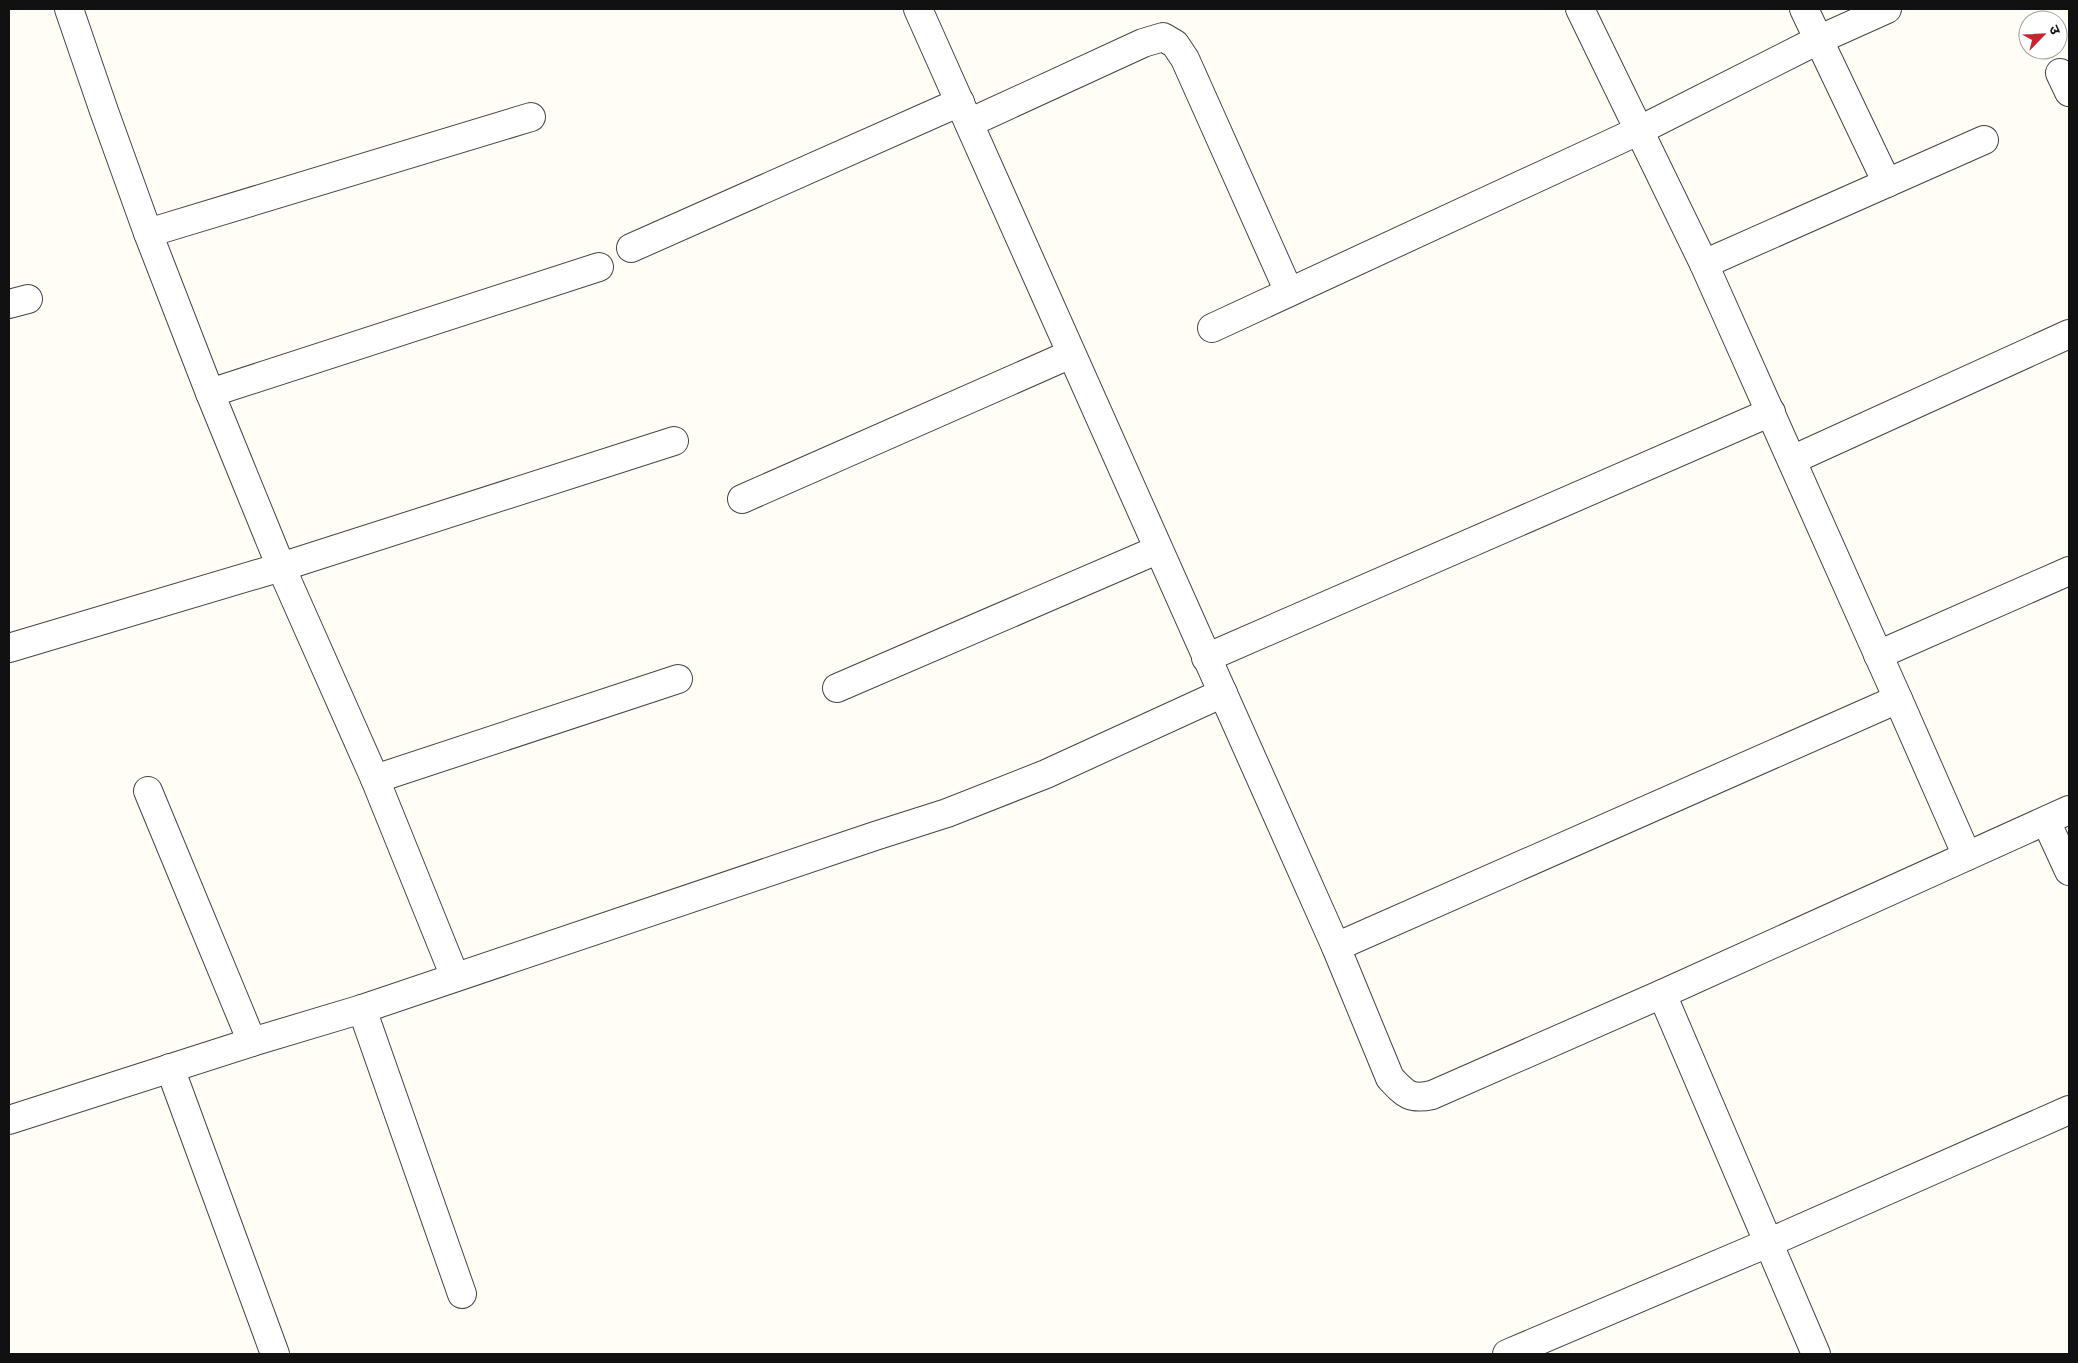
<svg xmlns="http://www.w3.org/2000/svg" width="2078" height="1363" font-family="Spectral,'Noto Sans Devanagari',serif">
<rect width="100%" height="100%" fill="#fffdf5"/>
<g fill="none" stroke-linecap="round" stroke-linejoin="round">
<g stroke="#444" stroke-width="30">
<g id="minor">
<path d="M69 9 104 111 148 233 210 393 281 567 375 779 455 977"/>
<path d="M918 9 1336 947 1390 1078C1405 1094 1410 1100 1432 1095L1662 994 2069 810"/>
<path d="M1804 9 1887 183"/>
<path d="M2060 73 2069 92"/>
<path d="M969 123 1143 43 1163 37 1175 44 1185 59 1289 292"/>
<path d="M148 233 531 117"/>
<path d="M631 248 960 102"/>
<path d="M1704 264 1984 140"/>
<path d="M9 304 28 299"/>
<path d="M1212 328 1638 131 1818 40 1887 9"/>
<path d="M210 393 599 267"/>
<path d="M1792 460 2069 334"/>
<path d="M742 499 1071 354"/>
<path d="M9 648 281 567 674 441"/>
<path d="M1878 655 2069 571"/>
<path d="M1206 658 1771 412"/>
<path d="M837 688 1157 550"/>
<path d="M1898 699 1967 856"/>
<path d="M375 779 678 679"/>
<path d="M148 791 252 1042"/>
<path d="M2046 821 2069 871"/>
<path d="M1336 947 1898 699 1704 264 1580 9"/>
<path d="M1662 994 1816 1354"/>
<path d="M362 1009 462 1294"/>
<path d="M170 1068 275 1354"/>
<path d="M9 1120 252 1042 362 1009 875 836 947 813 1046 774 1223 693"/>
<path d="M1507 1354 1768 1243 2069 1110"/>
</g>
</g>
<use href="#minor" stroke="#fff" stroke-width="28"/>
</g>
<rect width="2078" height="1363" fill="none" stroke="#111111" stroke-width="20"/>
<g transform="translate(2043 35) rotate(66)"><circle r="24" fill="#ffffff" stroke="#a0a0a0"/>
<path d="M0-4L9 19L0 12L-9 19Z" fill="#c4262e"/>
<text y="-8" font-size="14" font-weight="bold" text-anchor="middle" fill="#111111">उ</text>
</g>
</svg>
